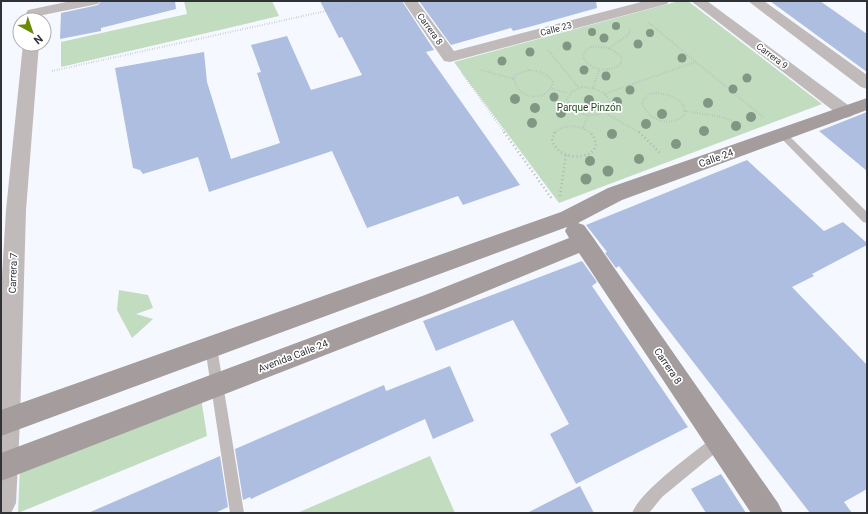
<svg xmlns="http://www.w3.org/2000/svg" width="868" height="514" font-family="Roboto,sans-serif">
<rect width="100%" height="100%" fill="#f5f8ff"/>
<g fill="#c2dcbf">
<path d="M184 1H272L279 16 61 67V42L187 14Z"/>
<path d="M679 1H688L822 104 559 203 454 62Z"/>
<path d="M119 290 148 295 153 308 136 314 153 319 132 338 117 310Z"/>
<path d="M201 398 207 436 18 513 20 467Z"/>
<path d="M430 456 455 513H297Z"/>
</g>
<g fill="#adbee0">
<path d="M101 1H175L176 9 101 28V31L60 39 61 13 98 5Z"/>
<path d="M320 1H402L434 50 426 52 520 185 463 205 458 196 367 228 332 151 209 192 198 157 143 174 140 170 133 168 115 68 204 52 207 82 231 159 280 143 257 73 261 72 251 45 287 36 311 90 362 75 342 37 339 38Z"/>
<path d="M419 1H596L597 8 529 27 513 31 511 28 451 45Z"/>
<path d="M770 1H820L867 34V72Z"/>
<path d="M867 112V171L819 131Z"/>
<path d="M747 160 824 231 843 222 867 243V245L812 274 814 276 792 287 867 365V489L844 502 852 513H810L619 266 616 268 605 253 607 252 586 225Z"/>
<path d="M582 261 597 282 592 286 688 427 576 484 550 434 569 424 513 320 436 351 423 321Z"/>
<path d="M450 366 474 421 433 439 425 419 251 499 250 497 243 500 235 449 384 385 386 391Z"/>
<path d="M220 456 228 507 215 513H88Z"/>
<path d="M721 474 746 513H706L691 489Z"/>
<path d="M580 486 594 513H527Z"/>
</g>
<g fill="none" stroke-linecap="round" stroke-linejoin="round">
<g stroke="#b0b3b9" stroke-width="2" stroke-dasharray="0.5 2" stroke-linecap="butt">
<path d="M649 23 764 118"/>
<path d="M591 47C603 46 614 48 622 58L620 65C607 73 591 71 583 57L586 50Z"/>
<path d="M609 48 628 35 630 30"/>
<path d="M548 50 579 88"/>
<path d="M481 70 514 79"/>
<path d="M529 70C539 71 547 73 553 82 547 104 515 100 514 77L517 74Z"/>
<path d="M52 71 358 4"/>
<path d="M462 73 505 133"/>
<path d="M582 87C640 92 589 140 567 99L573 91Z"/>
<path d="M593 88 599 70"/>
<path d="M552 89 569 93"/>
<path d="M656 93C668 94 679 97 685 108L684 115C670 129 645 119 642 101L650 94Z"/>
<path d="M604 94 695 62"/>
<path d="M685 111 722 117 743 125"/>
<path d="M604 112 640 133"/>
<path d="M583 128 588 114"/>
<path d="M554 133C564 123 580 125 591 133"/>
</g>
<g stroke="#b0b3b9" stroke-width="2.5" stroke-dasharray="1 3" stroke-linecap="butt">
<path d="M504 132 552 199"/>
<path d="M555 132 552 139C558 167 613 159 590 132"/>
<path d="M639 132 661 154"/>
<path d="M560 196 566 155"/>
</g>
<g fill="#c0babb" fill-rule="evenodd">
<path d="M782 131 785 132 867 212V223L863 222 779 136 777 134Z"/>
<path d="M211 341 215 343 217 347 244 513H230L205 347 207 343Z"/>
<path d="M719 434 724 436 726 441 724 446 662 497 649 513H632C642 489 693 454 714 436Z"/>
</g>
<g fill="#c0babb" fill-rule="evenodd">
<path d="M71 1H100L98 4 33 17 28 16 26 13 28 10Z"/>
<path d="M403 1H417L454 51 645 1H669L667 4 450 62 444 61Z"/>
<path d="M691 1H707L852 108 855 112 852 116 846 118 840 116Z"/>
<path d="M748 1H764L867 75V89L861 87Z"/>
<path d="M23 44H39L26 210 20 420 16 503 11 513H1V292L6 210Z"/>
</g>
<path fill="#a49c9d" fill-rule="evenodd" d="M867 98V110L622 200 578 223 584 225 592 236 778 503 783 513H751L579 253 441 310 1 481V453L425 295 569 238 565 231 567 227 1 436V410L561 212 608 188Z"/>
</g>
<g fill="#809783">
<circle cx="616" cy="26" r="4"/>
<circle cx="592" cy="32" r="4"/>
<circle cx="650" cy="33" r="4"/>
<circle cx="604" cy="38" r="4.5"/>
<circle cx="638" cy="44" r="4.5"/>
<circle cx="567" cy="46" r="4.5"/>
<circle cx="530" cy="52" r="4.5"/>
<circle cx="682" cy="58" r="4.5"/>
<circle cx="502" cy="61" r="4.5"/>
<circle cx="584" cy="70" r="4.5"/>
<circle cx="606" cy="76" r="4.5"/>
<circle cx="747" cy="78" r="4.5"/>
<circle cx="733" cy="89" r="4.5"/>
<circle cx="630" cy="90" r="4.5"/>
<circle cx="554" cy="97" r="4.5"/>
<circle cx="515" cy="99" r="5"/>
<circle cx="589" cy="100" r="5"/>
<circle cx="617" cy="102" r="5"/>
<circle cx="708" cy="103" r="5"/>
<circle cx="535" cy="108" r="5"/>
<circle cx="561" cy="113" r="5"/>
<circle cx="662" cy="114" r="5"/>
<circle cx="751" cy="117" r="5"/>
<circle cx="532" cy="123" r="5"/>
<circle cx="646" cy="124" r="5"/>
<circle cx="736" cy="126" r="5"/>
<circle cx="704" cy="131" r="5"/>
<circle cx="612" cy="134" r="5"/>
<circle cx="676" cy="144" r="5"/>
<circle cx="639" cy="159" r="5"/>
<circle cx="590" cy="161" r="5"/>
<circle cx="608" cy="171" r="5.5"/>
<circle cx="586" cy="179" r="5.5"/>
</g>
<g text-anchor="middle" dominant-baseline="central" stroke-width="3.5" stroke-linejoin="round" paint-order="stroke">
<g font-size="9" fill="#303236" stroke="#fff">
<text transform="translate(430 29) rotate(54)">Carrera 8</text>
<text transform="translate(556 29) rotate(-15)">Calle 23</text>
<text transform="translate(772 56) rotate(37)">Carrera 9</text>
</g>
<g font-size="10" fill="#20481e" stroke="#fff">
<text x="589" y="107">Parque Pinzón</text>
</g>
<g font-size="10" fill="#303236" stroke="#fff">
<text transform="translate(716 158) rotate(-20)">Calle 24</text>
<text transform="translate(13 273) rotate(-88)">Carrera 7</text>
<text transform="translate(293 356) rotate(-21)">Avenida Calle 24</text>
<text transform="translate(668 366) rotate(56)">Carrera 8</text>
</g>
</g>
<rect width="868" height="514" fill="none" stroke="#303236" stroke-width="4"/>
<g transform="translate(32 32) rotate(140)"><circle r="19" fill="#ffffff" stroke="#acadaf"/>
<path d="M0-3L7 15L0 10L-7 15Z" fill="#6b8a05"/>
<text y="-6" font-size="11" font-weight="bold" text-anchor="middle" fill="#303236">N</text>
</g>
</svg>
